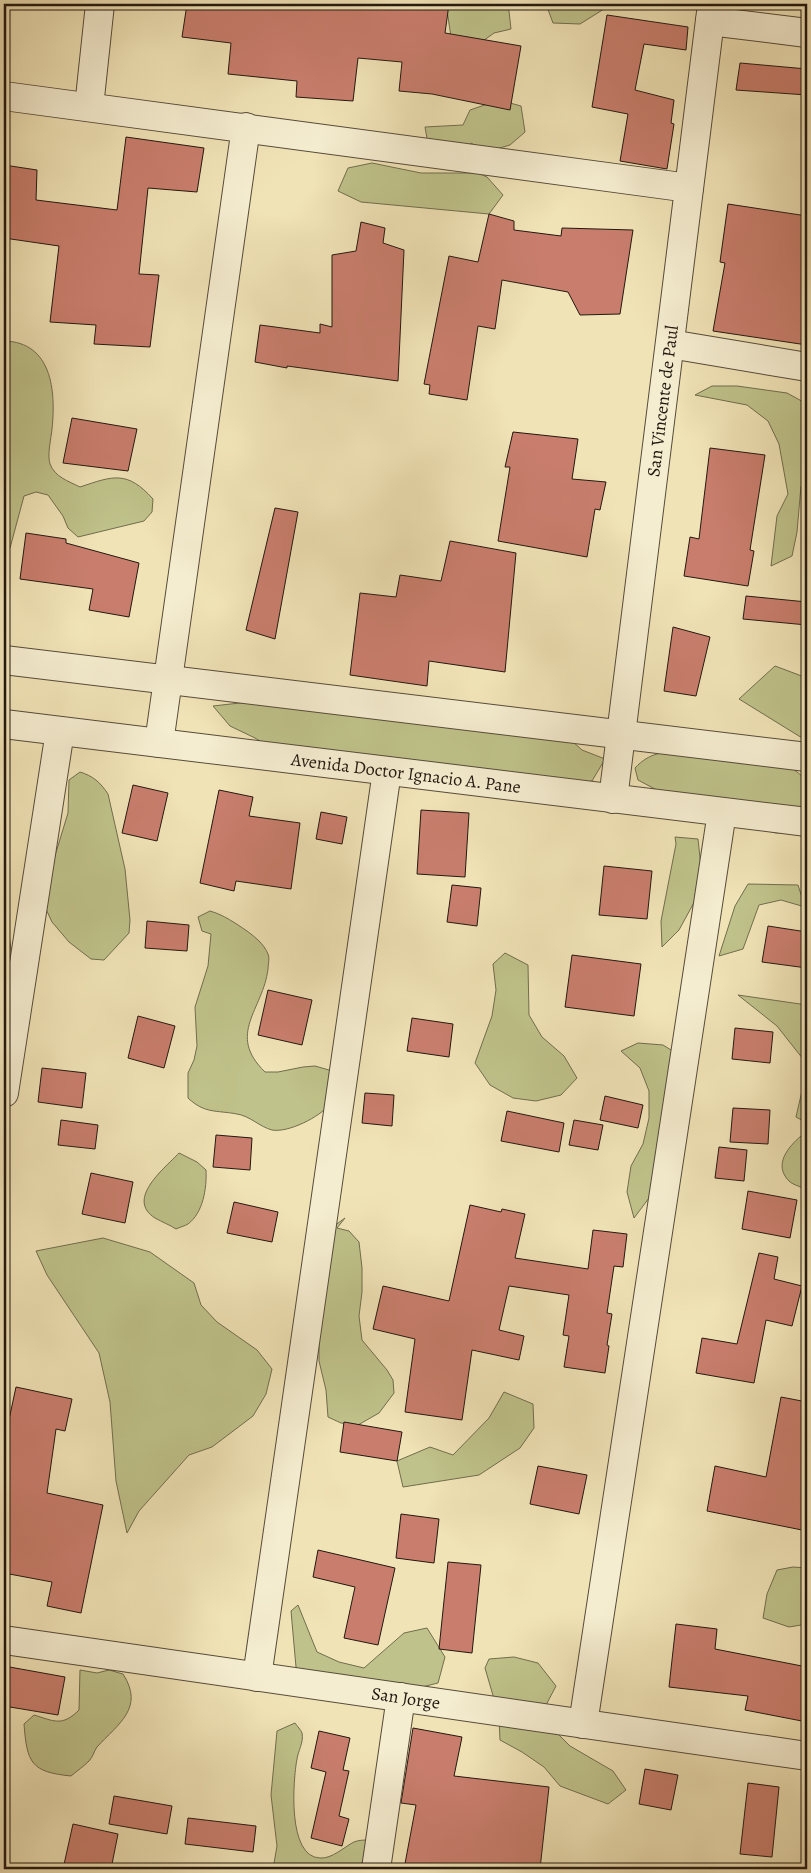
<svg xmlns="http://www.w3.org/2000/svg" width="811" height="1873" font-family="Alegreya,serif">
<rect width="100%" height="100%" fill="#f0e3b6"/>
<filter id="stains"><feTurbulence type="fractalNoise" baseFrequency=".004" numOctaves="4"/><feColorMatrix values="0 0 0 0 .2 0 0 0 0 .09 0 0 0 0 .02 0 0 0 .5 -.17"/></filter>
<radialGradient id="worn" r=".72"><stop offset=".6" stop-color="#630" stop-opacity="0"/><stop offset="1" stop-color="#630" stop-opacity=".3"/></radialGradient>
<g fill="#bfc28a" stroke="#716d4e">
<path d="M446 4H503L509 11 511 29 494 33 472 49 452 43Z"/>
<path d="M546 4H612L580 24 553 23Z"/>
<path d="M499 100 521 106 525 132 510 145 486 152 471 143 458 163 431 161 425 127 463 125 470 110Z"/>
<path d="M372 163 421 173H478L487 177 503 195 489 214 361 202 338 191 348 168Z"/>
<path d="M4 341C52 342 56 391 52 429 51 439 47 455 50 464 55 477 68 481 80 487 113 476 127 470 153 499L152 512 144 521 78 537 68 528 63 516 48 495 36 492 24 496 10 548 4 551Z"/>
<path d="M712 386H737L787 393 807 404V481L801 486 797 532 792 556 771 566 777 516 788 494 779 444 768 421 747 405 695 395Z"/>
<path d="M775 666 807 678V741L739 699Z"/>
<path d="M266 700 572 741 582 750 605 759 592 781 538 788 278 752 255 738 230 726 213 706Z"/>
<path d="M682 750 787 764 807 780V832L776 833 751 826 670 797 638 780 635 768C650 752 662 753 682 750Z"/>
<path d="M80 772C93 776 100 782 108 794L125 869 130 920 129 933 104 960 91 959 69 942 52 922 46 909 47 882 68 813 69 780Z"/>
<path d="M675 837 698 839 703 886 679 930 662 947 661 921 676 844Z"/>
<path d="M748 884 798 885 805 907 781 900 759 905 743 949 719 956 735 906Z"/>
<path d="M210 911C224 915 235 923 247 931 255 937 264 944 268 954 270 958 268 964 268 969 263 1010 226 1034 265 1072H278L303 1067 315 1066 329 1070 338 1079C336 1086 335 1099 330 1104 320 1117 288 1133 272 1130 260 1127 250 1116 237 1114 216 1110 205 1114 188 1098V1073L194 1060 197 1046 195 1007 208 966 211 934 202 931 198 917Z"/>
<path d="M4 935 9 936 13 962 4 969Z"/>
<path d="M505 953 528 965 529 1015 542 1037 564 1056 577 1078 561 1095 536 1101 513 1098 490 1085 475 1063 492 1016 496 990 493 964Z"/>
<path d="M738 995 807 1005V1064L777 1026Z"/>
<path d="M638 1043 663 1045 684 1058 685 1130 649 1198 634 1218 627 1192 631 1166 643 1144 649 1118V1091L640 1068 621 1051Z"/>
<path d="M807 1069V1123L796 1117Z"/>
<path d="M801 1136 807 1138V1190C802 1187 793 1185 789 1181 773 1165 788 1147 801 1136Z"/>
<path d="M179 1153 197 1162 206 1170C207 1188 203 1213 188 1224 185 1226 180 1227 176 1229 170 1225 162 1222 155 1218 125 1199 165 1168 179 1153Z"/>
<path d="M345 1218 337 1228 349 1231 359 1242 362 1268V1292L359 1316 362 1340 387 1370 393 1380 394 1393 379 1413 358 1425 341 1423 328 1417 326 1390 319 1361V1345L322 1305 334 1226Z"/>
<path d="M103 1238 150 1252 194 1283 201 1305 217 1322 257 1350 272 1369 266 1394 253 1416 212 1447 189 1455 139 1511 127 1533 116 1481 110 1402 99 1353 47 1275 36 1251Z"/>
<path d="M504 1392 533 1404 534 1428 520 1448 479 1475 403 1487 397 1461 430 1447 453 1455 489 1418Z"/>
<path d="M793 1567 807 1568V1624L789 1627 763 1618 767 1594 777 1570Z"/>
<path d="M298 1605 317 1652 339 1662 364 1668 404 1633 427 1628 445 1657 438 1683 414 1689 314 1685 296 1667 291 1611Z"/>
<path d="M514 1657 538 1663 556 1686 545 1707 552 1728 570 1746 613 1771 626 1790 608 1804 560 1786 544 1767 522 1752 500 1740 499 1716 485 1668 489 1659Z"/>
<path d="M80 1670 97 1673 109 1670 123 1674C145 1708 118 1724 97 1747 94 1751 93 1757 89 1761 84 1766 77 1771 71 1776 31 1772 27 1763 24 1724L34 1715C54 1721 62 1727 79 1710Z"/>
<path d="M295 1723C297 1726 301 1730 302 1733 304 1742 298 1751 297 1759 293 1780 287 1857 320 1858 332 1859 344 1847 354 1842 359 1840 364 1840 369 1840L372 1852 362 1862 360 1869H273L277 1846 271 1795 277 1731Z"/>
</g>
<g fill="#c97e6d" stroke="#231811">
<path d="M187 4 222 7V4H449L445 33 521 46 510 110 432 94 399 91 402 62 358 58 353 101 296 97 297 81 228 74 231 43 182 37Z"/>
<path d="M607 15 688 27 686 50 644 44 635 90 674 100 671 123 674 124 667 169 620 161 628 114 592 107Z"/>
<path d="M740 63 807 69V95L736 90Z"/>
<path d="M126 137 204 148 197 192 148 188 139 274 159 275 150 347 94 344 96 325 50 322 59 246 4 238V165L37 170 36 200 117 210Z"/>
<path d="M728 204 807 216V345L713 331 725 263 720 262Z"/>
<path d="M489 214 514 221V230L561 236 562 228 633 230 620 314 580 315 568 292 502 280 495 329 478 326 467 400 429 394 430 385 424 384 449 256 478 262Z"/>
<path d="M361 222 385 228 383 243 404 250 398 381 287 366V368L255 362 260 325 320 333V324L332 327V255L356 251Z"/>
<path d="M72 418 137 429 128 471 63 463Z"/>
<path d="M513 432 578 439 572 479 606 482 600 510 595 509 587 557 498 541 510 467H505Z"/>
<path d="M710 448 765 455 750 550 754 551 748 586 684 576 690 537 699 539Z"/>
<path d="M275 508 298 512 275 639 246 630Z"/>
<path d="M26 533 66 539V543L139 563 129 617 89 610 93 589 20 579Z"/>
<path d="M450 541 516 553 505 672 429 661 427 686 350 675 360 593 396 597 400 575 441 581Z"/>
<path d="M746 596 807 602V625L743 619Z"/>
<path d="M673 627 710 637 696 696 664 691Z"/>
<path d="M133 785 168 793 157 841 122 833Z"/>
<path d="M219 790 253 797 249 816 300 823 291 889 236 881 234 891 200 883Z"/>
<path d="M421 810 469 813 465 877 417 874Z"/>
<path d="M321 812 347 817 342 844 316 839Z"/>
<path d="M604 866 652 871 647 919 599 915Z"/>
<path d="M452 885 481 888 477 926 447 922Z"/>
<path d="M147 921 189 925 187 951 145 948Z"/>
<path d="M768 926 807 932V968L762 962Z"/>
<path d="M572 955 641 964 634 1016 565 1007Z"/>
<path d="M268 990 312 1000 302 1045 258 1035Z"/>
<path d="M138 1016 175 1026 164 1068 128 1058Z"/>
<path d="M412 1018 453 1024 449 1057 407 1051Z"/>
<path d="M735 1028 773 1032 770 1063 732 1059Z"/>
<path d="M42 1068 86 1073 82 1108 38 1102Z"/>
<path d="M365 1093 394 1095 392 1126 362 1123Z"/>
<path d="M605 1096 643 1105 638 1128 600 1120Z"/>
<path d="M733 1108 770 1110 768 1144 730 1142Z"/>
<path d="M507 1111 564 1123 559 1152 501 1141Z"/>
<path d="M61 1120 98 1125 95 1149 58 1145Z"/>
<path d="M574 1120 603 1125 598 1150 569 1145Z"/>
<path d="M216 1135 252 1138 250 1170 213 1167Z"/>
<path d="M719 1147 747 1150 744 1181 715 1178Z"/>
<path d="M91 1173 133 1182 125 1223 82 1214Z"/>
<path d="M748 1191 797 1200 790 1238 742 1229Z"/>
<path d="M234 1202 278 1212 272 1242 227 1233Z"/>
<path d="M470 1205 501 1212 502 1209 525 1214 515 1258 588 1269 593 1230 627 1234 623 1267 614 1266 607 1313 612 1314 607 1345 609 1346 605 1373 564 1367 569 1336 563 1335 569 1295 509 1286 499 1330 524 1336 519 1360 472 1350 462 1420 405 1412 415 1339 373 1329 383 1286 449 1301Z"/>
<path d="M759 1253 778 1257 774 1279 802 1286 792 1326 766 1320 754 1383 696 1373 702 1338 737 1344Z"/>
<path d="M16 1387 72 1399 65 1431 56 1429 47 1493 103 1505 81 1613 47 1606 52 1582 4 1573V1443Z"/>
<path d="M781 1397 807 1402V1531L707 1511 715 1466 766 1477Z"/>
<path d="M344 1422 402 1432 397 1461 340 1452Z"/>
<path d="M538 1466 587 1475 579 1514 530 1504Z"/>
<path d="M401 1514 439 1519 434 1563 396 1558Z"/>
<path d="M318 1550 395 1568 378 1645 344 1638 355 1587 313 1577Z"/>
<path d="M448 1562 481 1565 472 1653 439 1649Z"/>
<path d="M676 1624 717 1629 715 1649 807 1667V1722L745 1710 748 1696 669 1687Z"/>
<path d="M4 1666 65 1677 58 1715 4 1706Z"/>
<path d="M413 1728 462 1737 454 1776 549 1787 540 1869H404L416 1805 401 1803Z"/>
<path d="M319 1731 350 1738 343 1770 349 1771 339 1816 349 1819 342 1846 311 1838 326 1772 311 1768Z"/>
<path d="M645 1769 678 1775 671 1810 639 1804Z"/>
<path d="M748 1783 779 1787 772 1857 740 1854Z"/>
<path d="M114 1796 172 1806 167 1834 109 1824Z"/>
<path d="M188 1818 256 1826 253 1852 185 1844Z"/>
<path d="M73 1824 118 1834 111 1869H63Z"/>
</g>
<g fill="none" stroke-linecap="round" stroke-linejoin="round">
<g stroke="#564b3a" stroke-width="30">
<g id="minor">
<path d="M710 21 807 33"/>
<path d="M4 96 689 188"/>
<path d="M89 107 100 4"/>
<path d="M670 344 807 367"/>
<path d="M4 660 807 757"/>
<path id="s1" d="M4 724 807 822"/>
<path d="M159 743 246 127"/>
<path id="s2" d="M613 799 712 4"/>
<path d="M4 1093 60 731"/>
<path id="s3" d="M4 1640 807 1756"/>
<path d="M257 1677 387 771"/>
<path d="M583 1724 722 812"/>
<path d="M376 1869 401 1697"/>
</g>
</g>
<use href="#minor" stroke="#f5edd0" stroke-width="28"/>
</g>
<g text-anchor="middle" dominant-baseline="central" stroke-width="4" stroke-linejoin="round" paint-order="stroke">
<g font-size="18" fill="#231811" stroke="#f5edd0">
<text stroke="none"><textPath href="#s2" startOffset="401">San Vincente de Paul</textPath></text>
<text stroke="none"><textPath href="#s1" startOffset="405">Avenida Doctor Ignacio A. Pane</textPath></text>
<text stroke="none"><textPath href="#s3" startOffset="406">San Jorge</textPath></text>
</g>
</g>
<rect width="811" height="1873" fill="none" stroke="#f0e3b6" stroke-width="20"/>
<rect x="5" y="5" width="801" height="1863" fill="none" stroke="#231811" stroke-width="2.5"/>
<rect x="10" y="10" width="791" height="1853" fill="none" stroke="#231811"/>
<rect width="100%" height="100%" filter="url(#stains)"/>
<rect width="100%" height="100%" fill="url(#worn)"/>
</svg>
